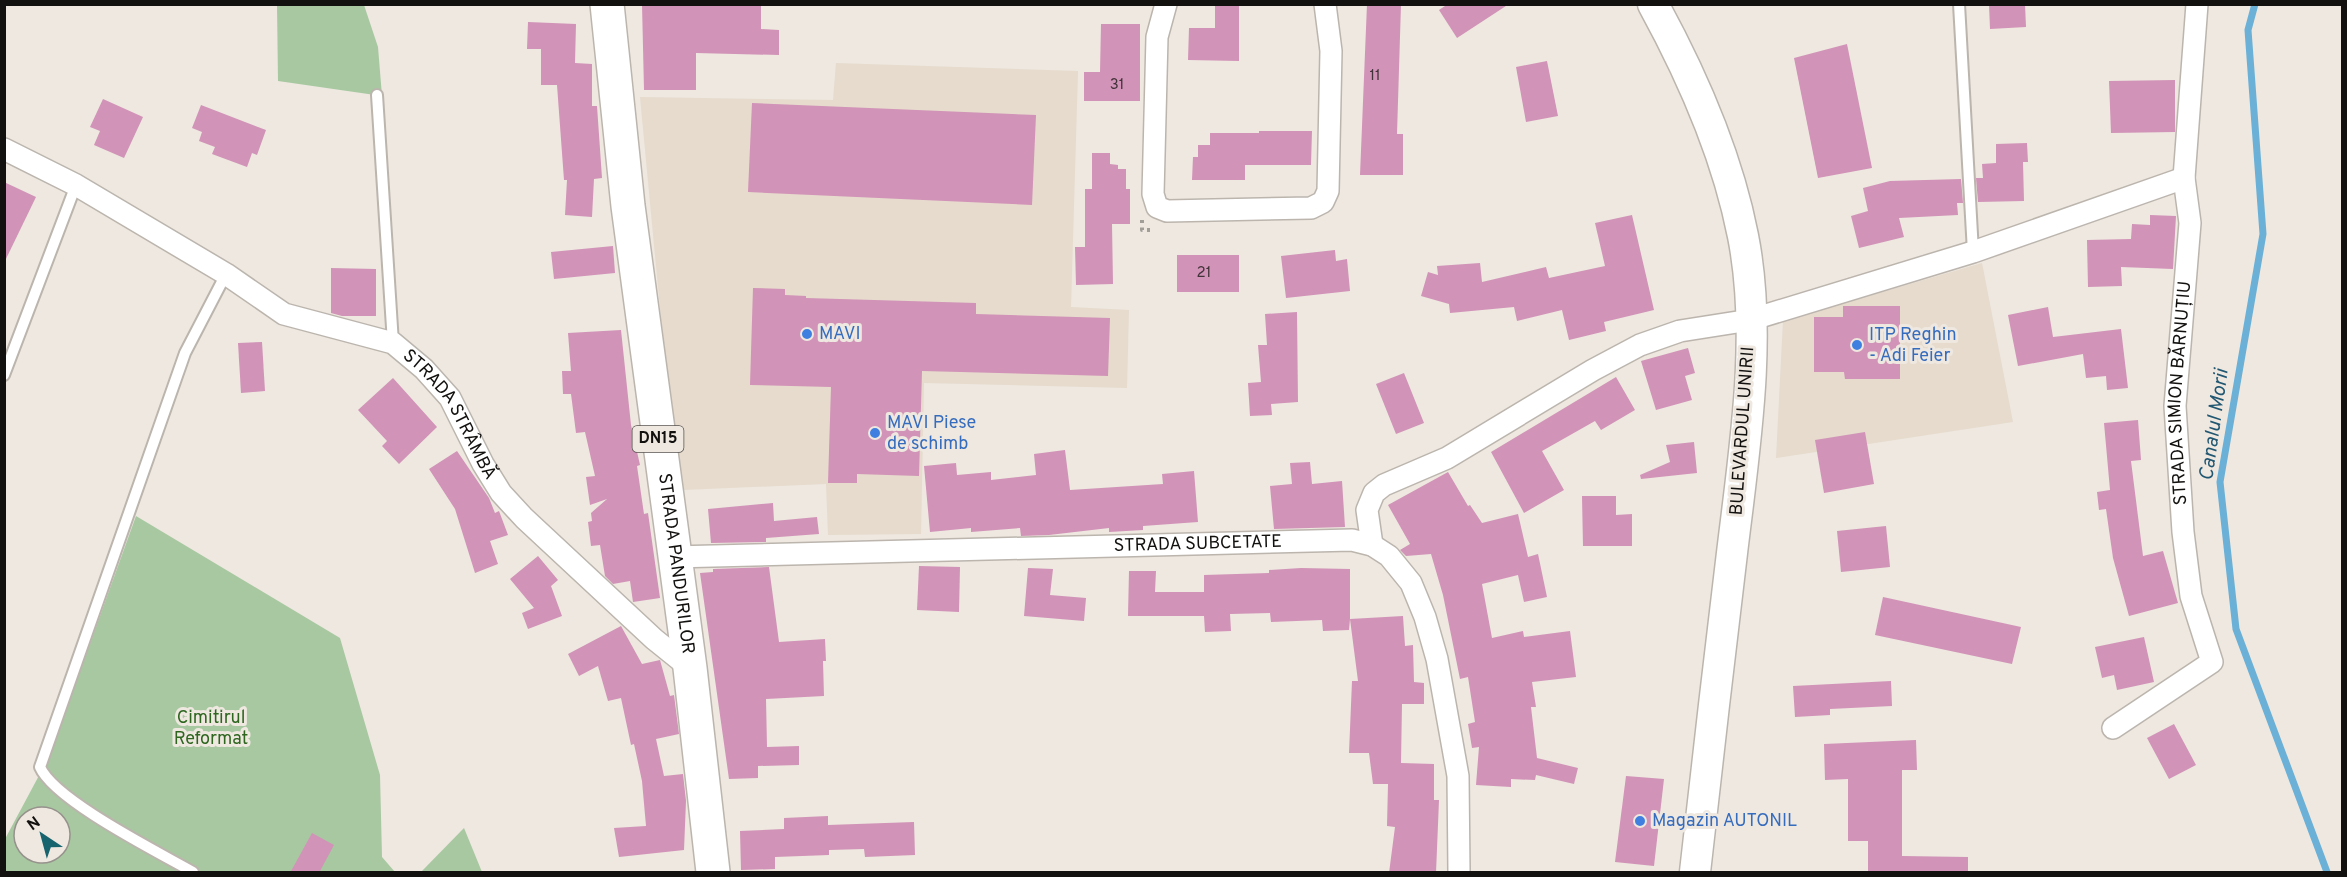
<svg xmlns="http://www.w3.org/2000/svg" width="2347" height="877" font-family="Overpass,sans-serif">
<rect width="100%" height="100%" fill="#eee8e0"/>
<g fill="#e6dbcd">
<path d="M836 63 1078 71 1071 307 1129 310 1127 388 924 383 921 534 828 535 826 484 683 490 661 319 640 97 833 100Z"/>
<path d="M1982 263 2013 422 1776 458 1783 321Z"/>
</g>
<g fill="#a8c8a1" fill-rule="evenodd">
<path d="M277 5H364L378 47 382 96 278 81Z"/>
<path d="M136 516 340 638 380 775 382 857 395 872H5V839L50 755ZM24 817H60V853H24Z"/>
<path d="M464 828 482 872H421Z"/>
</g>
<g fill="none" stroke-linecap="round" stroke-linejoin="round">
<path stroke="#6bb0d6" stroke-width="7" d="M2255 4 2248 30 2263 234 2220 482 2236 629 2327 872"/>
</g>
<g fill="#d193b7">
<path d="M642 4H761V29L779 30V55L696 53V90H644Z"/>
<path d="M1215 4H1239V61L1188 60 1189 28H1215Z"/>
<path d="M1367 4H1401L1397 134H1403V175H1360Z"/>
<path d="M1448 4H1509L1457 38 1439 10Z"/>
<path d="M1989 4H2025L2026 27 1990 29Z"/>
<path d="M528 22 576 24 575 63 592 64V106H597L602 178 594 179 592 217 565 215 567 180H564L557 85H541V49H527Z"/>
<path d="M1101 24H1140V101H1084V72H1100Z"/>
<path d="M1847 44 1872 168 1818 178 1794 58Z"/>
<path d="M1547 61 1558 116 1526 122 1516 67Z"/>
<path d="M2175 80V132L2111 133 2109 81Z"/>
<path d="M103 99 143 117 124 158 94 145 100 131 90 127Z"/>
<path d="M752 103 1036 115 1032 205 748 192Z"/>
<path d="M201 105 266 130 257 155 252 153 247 167 212 154 215 147 199 141 202 132 192 128Z"/>
<path d="M1259 131H1312L1311 165H1245V180H1192L1193 157H1198V145H1210V133H1259Z"/>
<path d="M2027 143 2028 162H2023L2024 201 1978 202 1976 178H1983L1982 164 1996 163V144Z"/>
<path d="M1092 153H1110V164L1118 165V169H1126V189H1130V224H1112L1113 284 1076 285 1075 247H1085V189H1092Z"/>
<path d="M1961 179 1963 203H1957L1958 215 1899 218 1904 237 1859 248 1851 216 1868 211 1863 188 1890 181Z"/>
<path d="M4 182 36 197 4 263Z"/>
<path d="M1632 215 1654 310 1604 322 1606 331 1569 340 1562 310 1517 321 1514 307 1450 313 1449 304 1421 296 1428 272 1438 275 1437 266 1480 263 1482 282 1546 267 1549 278 1605 266 1595 223Z"/>
<path d="M2150 215 2176 216 2173 269 2121 267 2122 286 2088 287 2087 240 2131 239 2132 224 2150 225Z"/>
<path d="M613 246 615 273 554 279 551 252Z"/>
<path d="M1335 250 1336 261 1347 259 1350 291 1286 298 1281 256Z"/>
<rect x="1177" y="255" width="62" height="37"/>
<path d="M331 268 376 269V316H342L331 313Z"/>
<path d="M753 288 785 289V295L806 296V298L976 303V314L1110 318 1108 376 922 371 919 476 857 474V483H828L831 387 750 385Z"/>
<path d="M1843 306H1900V379H1845L1844 372H1814V317H1843Z"/>
<path d="M2048 307 2053 337 2121 329 2128 388 2107 390 2106 376 2086 378 2083 354 2018 366 2008 315Z"/>
<path d="M1297 312 1298 402 1271 404 1272 415 1250 416 1248 383 1261 382 1258 345H1267L1265 314Z"/>
<path d="M621 330 631 425 640 465 637 466 644 514 648 513 660 598 633 602 630 581 613 584 605 576 600 545 591 546 588 522 592 521 591 513 607 499 590 505 586 477 595 476 585 432 576 433 571 394H563L562 371H571L568 333Z"/>
<path d="M262 342 265 391 241 393 238 343Z"/>
<path d="M1688 348 1695 373 1685 376 1692 400 1656 410 1641 361Z"/>
<path d="M1404 373 1424 423 1396 434 1376 384Z"/>
<path d="M1616 377 1635 410 1601 430 1595 421 1542 451 1564 490 1524 513 1491 452Z"/>
<path d="M393 378 437 427 399 464 382 446 387 441 358 410Z"/>
<path d="M2138 420 2141 460 2131 461 2143 556 2163 551 2178 603 2129 616 2113 558 2106 509 2099 510 2097 492 2110 490 2104 423Z"/>
<path d="M1865 432 1874 484 1824 493 1815 440Z"/>
<path d="M1694 442 1697 473 1641 479 1640 475 1670 462 1666 445Z"/>
<path d="M1065 450 1070 490 1163 484 1162 474 1194 471 1198 522 1143 526V530L1109 532V528L1049 535 1021 536 1020 528 971 532V528L930 532 924 466 956 463 957 475 991 472V480L1036 475 1034 454Z"/>
<path d="M457 451 489 498 495 513 499 511 508 535 490 541 498 564 475 573 455 509 429 469Z"/>
<path d="M1310 462 1312 484 1342 481 1345 527 1274 529 1270 486 1292 484 1290 463Z"/>
<path d="M1448 472 1468 506 1470 505 1482 523 1518 514 1528 557 1538 554 1547 597 1524 602 1518 575 1482 584 1492 638 1523 631 1524 637 1570 631 1576 677 1532 682 1536 707H1531L1537 758 1578 768 1574 784 1536 775 1535 780 1511 779V787L1476 785 1479 747 1472 748 1468 724 1475 722 1468 677 1460 679 1443 595 1431 554 1406 556 1400 550 1410 544 1388 505Z"/>
<path d="M1582 496H1616V515L1632 514V546H1583Z"/>
<path d="M773 503 774 521 817 517 819 534 766 538V542L711 543 708 509Z"/>
<path d="M1886 526 1890 567 1841 572 1837 531Z"/>
<path d="M538 556 558 580 551 586 562 616 528 629 522 613 534 608 510 579Z"/>
<path d="M919 566 960 567 959 612 917 610Z"/>
<path d="M769 567 779 642 825 639 826 661H823L824 696 766 699 767 747 799 746V765L758 766V778L729 779 700 573 713 572V569Z"/>
<path d="M1028 568 1053 569 1050 595 1086 598 1084 621 1024 616Z"/>
<path d="M1301 568 1350 569V619L1403 616 1405 646 1413 645 1414 682 1424 683V704H1402L1401 763 1434 764V800H1439L1436 873H1389L1395 827 1387 826 1388 784H1373L1369 753H1349L1352 681H1358L1350 619 1349 630 1323 631 1322 620 1271 622 1270 613 1230 614 1231 631 1205 632 1204 616H1128L1129 571H1156L1155 592H1204V575L1269 573V570Z"/>
<path d="M1883 597 2021 627 2012 664 1875 635Z"/>
<path d="M621 626 642 664 660 660 670 696 674 695 679 734 656 739 664 776 683 774 686 801 684 850 619 857 614 828 646 826 642 781 634 744 631 745 621 698 608 701 598 666 579 676 568 654Z"/>
<path d="M2144 637 2154 682 2117 690 2114 675 2102 678 2095 647Z"/>
<path d="M1891 681 1892 706 1830 709V715L1795 717 1793 686Z"/>
<path d="M2174 724 2196 765 2169 779 2147 738Z"/>
<path d="M1916 740 1917 770H1902V856L1968 857V873H1868V841H1848V779L1825 780 1824 744Z"/>
<path d="M1626 776 1664 779 1654 866 1615 862Z"/>
<path d="M828 816V825L914 822 915 855 865 857 864 849 829 850V855L775 857V869L741 870 740 831 784 829V818Z"/>
<path d="M312 833 334 845 319 873H290Z"/>
</g>
<g fill="none" stroke-linecap="round" stroke-linejoin="round">
<g stroke="#bbb5ae" stroke-width="14">
<g id="service">
<path d="M1959 4 1973 252"/>
<path d="M377 95 393 343"/>
<path d="M4 375 76 185"/>
<path d="M193 872C158 852 54 800 40 767L185 353 226 274"/>
</g>
</g>
<g stroke="#bbb5ae" stroke-width="24">
<g id="minor">
<path d="M1166 4 1157 37 1153 194 1157 207 1167 211 1311 208 1323 202 1328 191 1331 51 1325 4"/>
<path id="s1" d="M4 149 76 185 226 274 284 314 393 343 424 369 450 398 483 464 501 493 524 518 654 639 690 668"/>
<path d="M1372 545 1367 510 1374 493 1384 485 1447 458 1593 370 1640 345 1680 331 1750 320 1973 252 2184 178"/>
<path id="s2" d="M673 557 1352 540 1372 545 1389 556 1411 583 1425 617 1437 659 1458 776 1459 872"/>
<path id="s3" d="M2113 728 2212 662 2191 596 2183 532 2175 406 2190 223 2184 178 2197 4"/>
</g>
</g>
<g stroke="#bbb5ae" stroke-width="33">
<path id="secondary" d="M1653 4C1693 77 1727 154 1743 236 1763 337 1744 452 1732 553 1719 659 1707 766 1695 872"/>
</g>
<g stroke="#bbb5ae" stroke-width="36">
<g id="trunk">
<path id="s4" d="M607 4 628 206 690 668 713 872"/>
</g>
</g>
<path stroke="#a19d97" stroke-width="4" stroke-dasharray="3 4.5" stroke-linecap="butt" d="M1142 220V230H1154"/>
<use href="#service" stroke="#fff" stroke-width="10"/>
<use href="#minor" stroke="#fff" stroke-width="21"/>
<use href="#secondary" stroke="#fff" stroke-width="30"/>
<use href="#trunk" stroke="#fff" stroke-width="33"/>
</g>
<g fill="#3f7fe0" stroke="#eee8e0" stroke-width="2">
<circle cx="807" cy="334" r="6"/>
<circle cx="1857" cy="345" r="6"/>
<circle cx="875" cy="433" r="6"/>
<circle cx="1640" cy="821" r="6"/>
</g>
<g text-anchor="middle" dominant-baseline="central" stroke-width="6" stroke-linejoin="round" paint-order="stroke">
<g font-size="15" fill="#423239">
<text x="1375" y="76">11</text>
<text x="1117" y="85">31</text>
<text x="1204" y="273">21</text>
</g>
<rect fill="#eee8e0" stroke="#55524e" stroke-width="1.5" x="632.5" y="426" width="51" height="26" rx="4.5"/>
<g font-size="16" font-weight="bold" fill="#13110f">
<text x="658" y="439">DN15</text>
</g>
<g font-size="18" fill="#366cbe" stroke="#eee8e0" text-anchor="start">
<text x="819" y="334">MAVI</text>
<text x="1869" y="335">ITP Reghin<tspan x="1869" dy="21">- Adi Feier</tspan></text>
<text x="887" y="423">MAVI Piese<tspan x="887" dy="21">de schimb</tspan></text>
<text x="1652" y="821">Magazin AUTONIL</text>
</g>
<g font-size="18" fill="#13110f" stroke="#eee8e0">
<text stroke="none"><textPath href="#s3" startOffset="392">STRADA SIMION BĂRNUȚIU</textPath></text>
<text stroke="none"><textPath href="#s1" startOffset="531">STRADA STRÂMBĂ</textPath></text>
<text transform="translate(1743 431) rotate(-86)">BULEVARDUL UNIRII</text>
<text stroke="none"><textPath href="#s2" startOffset="525">STRADA SUBCETATE</textPath></text>
<text stroke="none"><textPath href="#s4" startOffset="564">STRADA PANDURILOR</textPath></text>
</g>
<g font-size="18" fill="#2e6620" stroke="#eee8e0">
<text x="211" y="718">Cimitirul<tspan x="211" dy="21">Reformat</tspan></text>
</g>
<g font-size="20" font-style="italic" fill="#225772" stroke="#eee8e0">
<text transform="translate(2215 425) rotate(-82)">Canalul Morii</text>
</g>
</g>
<rect width="2347" height="877" fill="none" stroke="#13110f" stroke-width="12"/>
<g transform="translate(42 835) rotate(324)"><circle r="28" fill="#eee8e0" stroke="#96928c" stroke-width="1.5"/>
<path d="M0-4.5L10 22L0 15L-10 22Z" fill="#17636e"/>
<text y="-9" font-size="16" font-weight="bold" text-anchor="middle" fill="#13110f">N</text>
</g>
</svg>
